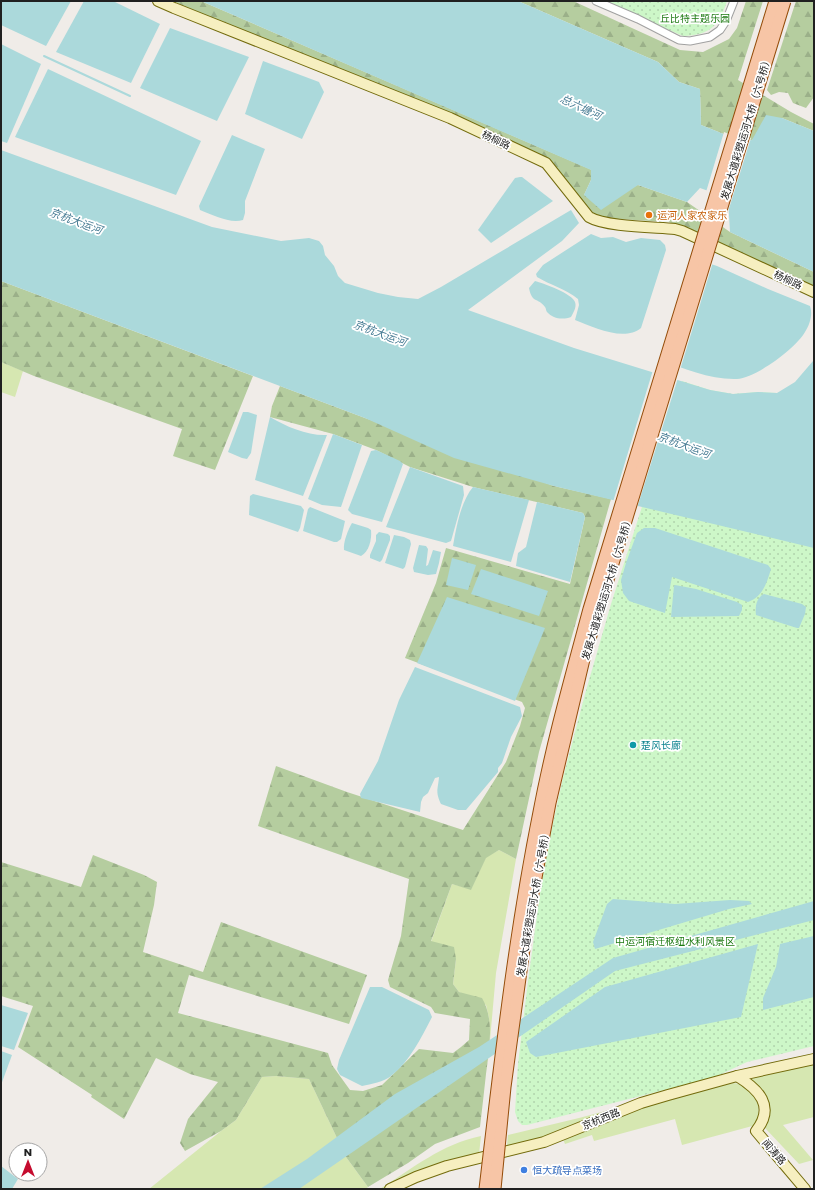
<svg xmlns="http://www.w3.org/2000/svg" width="815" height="1190" font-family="Poppins,'Noto Sans SC',sans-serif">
<defs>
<pattern id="forest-firs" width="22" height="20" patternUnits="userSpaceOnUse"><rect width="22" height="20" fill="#b5cd9f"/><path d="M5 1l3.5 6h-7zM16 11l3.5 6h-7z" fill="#9bb089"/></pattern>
<pattern id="park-dots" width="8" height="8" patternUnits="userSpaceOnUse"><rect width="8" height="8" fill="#cdf7c8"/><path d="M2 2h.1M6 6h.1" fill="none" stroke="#b0d3ac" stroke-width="1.8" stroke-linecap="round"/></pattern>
</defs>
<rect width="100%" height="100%" fill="#f0ece8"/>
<g fill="#d6e7b1">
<path d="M1 362 23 371 15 397 1 392Z"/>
<path d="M499 850 516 859 496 973 490 1040 489 1018 486 1005 459 992 453 984 456 959 431 942 452 884 471 889 486 857Z"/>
<path d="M814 1064V1117L783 1125 813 1160 799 1164 765 1128 761 1089 750 1079Z"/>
<path d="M276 1076 309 1079 346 1157 368 1187 366 1189H149L221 1131 236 1120 262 1077Z"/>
<path d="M733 1083C754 1084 764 1107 756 1125L682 1145 675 1119 594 1141 592 1135 565 1144 563 1139 663 1100Z"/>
<path d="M628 1105 561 1133 511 1147 507 1145 508 1135 579 1118Z"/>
<path d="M481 1136 479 1154 400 1180 384 1189H380C413 1168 442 1144 481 1136Z"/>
</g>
<g fill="url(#forest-firs)">
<path d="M167 1H201L592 170 591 180 584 195 638 185 687 202 730 232 814 272V287L669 222 599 218 588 208 551 163Z"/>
<path d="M518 1H573L680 50 703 52 729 39 737 28 746 1H763L738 80 791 112 814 124V131L782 118 752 140 741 141 701 125 700 89 679 82 658 62Z"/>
<path d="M796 1H814V97L806 108 793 103 788 93 779 92 771 95 767 90Z"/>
<path d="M1 281 253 376 215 470 173 456 182 429 34 376 1 362Z"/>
<path d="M280 386 365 418 554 486 611 499 539 752 516 859 499 850 486 858 471 890 452 884 431 941 454 947 456 959 453 984 459 992 482 998C495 1020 489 1050 486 1074 484 1092 482 1110 480 1127L435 1144 408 1163 368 1187 346 1157 309 1079 276 1076 262 1077 236 1120 221 1131 185 1151 180 1143 188 1119 218 1082 190 1074 156 1058 124 1119 91 1097 92 1095 18 1047 33 1006 1 996V862L81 887 93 855 144 875 157 882 154 905 143 952 203 972 221 922 367 975 349 1024 189 975 178 1013 328 1053 332 1065 350 1090 363 1091 382 1085 419 1049 453 1053 461 1047 469 1040 470 1019 435 1013 431 1007 390 987 388 980 401 936 409 879 258 826 276 766 347 792 463 830 506 762 520 726 525 708 522 702 405 658 436 583 446 548 570 584 585 517 583 513 473 487 410 467 376 450 333 434 270 417 272 406Z"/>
</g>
<g fill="url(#park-dots)">
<path d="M602 1H727C719 26 710 35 683 36Z"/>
<path d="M682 381 710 390 733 394 758 392 777 393 814 388V1046L747 1062 715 1077 527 1125H522L518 1121 515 1112 518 1064 528 981 544 864 563 778 585 694 611 604Z"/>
</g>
<g fill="#abd9db">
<path d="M1 1H71L46 46 1 25Z"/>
<path d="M84 1H113L160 24 131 83 56 52Z"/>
<path d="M201 1H518L658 62 679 82 700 89 701 125 741 141 752 140 766 115 782 118 814 131V272L730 232 728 198 700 188 687 202 638 185 601 210 584 195 591 180V170Z"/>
<path d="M170 28 249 57 217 121 140 88Z"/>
<path d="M1 44 41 64 7 143 1 141Z"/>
<path d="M263 61 319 82 324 92 302 139 245 114Z"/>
<path d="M48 69 201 141 176 195 15 137Z"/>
<path d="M232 135 265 149 245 201V213L243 220C230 224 213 215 200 210L199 206Z"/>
<path d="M1 150 212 227 281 241 309 238 319 241 323 246 325 255 334 266 338 276 345 283 378 293 398 297 418 299 441 287 571 210 579 223 562 241 468 310 574 348 710 390 733 394 758 392 777 393 795 382 813 361 814 358V548L554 486 454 458 365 418 1 281Z"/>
<path d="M520 177H522L553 201 491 243 478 230 515 178Z"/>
<path d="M591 234 601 238 613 237 626 242 641 238 660 240 665 245 666 250 641 328C624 342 593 327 575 320L579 305 578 299C566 289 550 285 537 277L536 274 543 265Z"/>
<path d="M690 257 717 266 768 289 810 306C813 314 810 324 805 332 796 348 756 378 737 379 712 380 683 369 660 359Z"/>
<path d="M535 281C543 283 573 294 575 302 577 307 573 313 571 317 563 320 553 319 547 312 546 311 546 308 545 307 538 297 532 304 529 288Z"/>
<path d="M243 412H248L257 415 251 453 247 459 242 458 228 452Z"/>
<path d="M270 417C287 427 308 436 327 435L303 496 255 480Z"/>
<path d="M333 434 362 445 341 507 322 505 308 499Z"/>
<path d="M376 450 400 461 403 464 382 522 352 514 348 510 371 451Z"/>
<path d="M410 467 463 486 464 495 451 541 446 543 386 527Z"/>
<path d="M473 487 529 500 511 562 453 546C456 528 461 501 473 487Z"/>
<path d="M253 494 301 506 304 510 300 528 298 532 249 515 250 496Z"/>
<path d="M537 502 583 513 585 517 570 582 516 566 518 553 526 547Z"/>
<path d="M310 507 345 521 341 539 337 542H334L303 531 308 509Z"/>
<path d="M352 523 368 528 371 530C372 539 369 552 361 556L344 550C343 542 348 530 352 523Z"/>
<path d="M644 528H655L768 565 771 569C767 582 763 597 748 602L672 577 665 613 629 601 623 593 621 580 626 563 637 533Z"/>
<path d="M379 532 388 534 390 536V540L382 560 380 562 370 558V555L376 541V535Z"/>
<path d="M394 535 404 537 410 540 411 544 405 567 403 569 385 563Z"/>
<path d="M419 545 426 546 428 549 426 566 428 565 433 550 441 552 439 563 436 574 428 575 414 572 413 568Z"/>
<path d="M452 558 476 565 468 590 446 585Z"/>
<path d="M481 569 548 591 539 616 471 594Z"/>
<path d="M675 585 696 589 737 602 742 605V610L739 616 671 617 674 586Z"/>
<path d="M764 594 802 604 806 607 805 614 799 628H797L756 615C755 607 756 598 764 594Z"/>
<path d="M447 597 545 628 515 701 417 663Z"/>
<path d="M415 667 520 707 522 716 511 737 502 763 498 768V772L466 810H458L441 804C435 791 438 790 439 777L435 778 428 793 423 797 421 802 420 812 361 798 360 794 378 761 399 700Z"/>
<path d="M613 899 675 904 730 900 749 901 752 904 729 909 595 949 593 942 607 904Z"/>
<path d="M814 901V920L615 971 299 1189H260L307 1159 395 1094 479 1047 613 958Z"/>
<path d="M814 936V997L763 1010V998L776 967 780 944Z"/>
<path d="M758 944 741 1017 536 1057 530 1053 526 1042 605 987Z"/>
<path d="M370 987H382L429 1010 432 1017C421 1038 410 1061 391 1076 384 1082 371 1084 362 1086L340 1075 337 1069 339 1060Z"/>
<path d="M1 1005 28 1013 14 1050 1 1046Z"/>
<path d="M1 1051 12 1055 1 1085Z"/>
<path d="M1 1166 18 1179 12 1189H1Z"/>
</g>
<g fill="#f0ece8">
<path d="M724 132 742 139 751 138 727 215V200L706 192Z"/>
<path d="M690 255 713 262 680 370 659 361 658 354 688 256Z"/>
<path d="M653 370 678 378 637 508 613 502Z"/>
</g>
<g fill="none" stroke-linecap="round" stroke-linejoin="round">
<path stroke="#abd9db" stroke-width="2" d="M44 56 130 96"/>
<g stroke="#a1a1a1" stroke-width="9">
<path id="street" d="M596 1 638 19 679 40 690 41 710 37 720 30 726 21 734 1"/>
</g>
<g stroke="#736b0c" stroke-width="12">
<g id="secondary">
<path d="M158 1 174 8 450 118 546 163 589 217C606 227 654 227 675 229L682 231 814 292"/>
<path d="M737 1076C758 1089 776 1106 756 1131L805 1189"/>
<path d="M390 1189 416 1177 447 1166 544 1142 641 1103 668 1095 737 1076 814 1059"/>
</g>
</g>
<use href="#street" stroke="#fff" stroke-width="7"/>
<use href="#secondary" stroke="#f6efc0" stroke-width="10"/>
<g stroke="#944c09" stroke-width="13" stroke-linecap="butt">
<g id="primary-bridge">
<path d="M485 1189C500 1063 514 936 539 812 552 743 571 676 589 609L775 1"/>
<path d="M495 1189 505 1087 528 920 550 803 585 655 785 1"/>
</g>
</g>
<use href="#primary-bridge" stroke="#f7c5a6" stroke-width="11"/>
</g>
<circle fill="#e8710a" stroke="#fff" stroke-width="1.5" cx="649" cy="215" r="4"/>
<circle fill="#0f9aa8" stroke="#fff" stroke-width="1.5" cx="633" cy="745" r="4"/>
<circle fill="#3f7fe0" stroke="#fff" stroke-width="1.5" cx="524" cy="1170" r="4"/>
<g text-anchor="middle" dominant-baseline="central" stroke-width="3.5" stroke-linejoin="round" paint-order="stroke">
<g font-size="10" fill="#1d7a12" stroke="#fff">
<text x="695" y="18">丘比特主题乐园</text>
<text x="675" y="941">中运河宿迁枢纽水利风景区</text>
</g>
<g font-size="10" fill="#202020" stroke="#fff">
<text transform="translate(746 128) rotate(-73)">发展大道彩塑运河大桥（六号桥）</text>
<text transform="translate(496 140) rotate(25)">杨柳路</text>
<text transform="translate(788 280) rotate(25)">杨柳路</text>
<text transform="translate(607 588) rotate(-73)">发展大道彩塑运河大桥（六号桥）</text>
<text transform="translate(533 903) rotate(-80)">发展大道彩塑运河大桥（六号桥）</text>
<text transform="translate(601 1119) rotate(-22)">京杭西路</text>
<text transform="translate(774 1152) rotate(49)">闻涛路</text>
</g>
<g font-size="10" fill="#c56008" stroke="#fff" text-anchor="start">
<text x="657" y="215">运河人家农家乐</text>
</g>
<g font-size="10" fill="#0d838f" stroke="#fff" text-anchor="start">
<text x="641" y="745">楚风长廊</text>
</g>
<g font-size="10" fill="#366cbe" stroke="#fff" text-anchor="start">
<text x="532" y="1170">恒大疏导点菜场</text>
</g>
<g font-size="11" font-style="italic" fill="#477c94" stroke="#fff">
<text transform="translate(581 107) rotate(25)">总六塘河</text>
<text transform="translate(76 221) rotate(20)">京杭大运河</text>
<text transform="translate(380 333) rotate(20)">京杭大运河</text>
<text transform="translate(684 445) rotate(20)">京杭大运河</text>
</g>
</g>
<rect width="815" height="1190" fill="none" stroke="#202020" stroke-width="4"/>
<g transform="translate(28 1162)"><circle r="19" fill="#ffffff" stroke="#a6a6a6"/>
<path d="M0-3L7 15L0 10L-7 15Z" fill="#c50c2f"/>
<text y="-6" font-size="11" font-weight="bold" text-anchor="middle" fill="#202020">N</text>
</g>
</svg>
